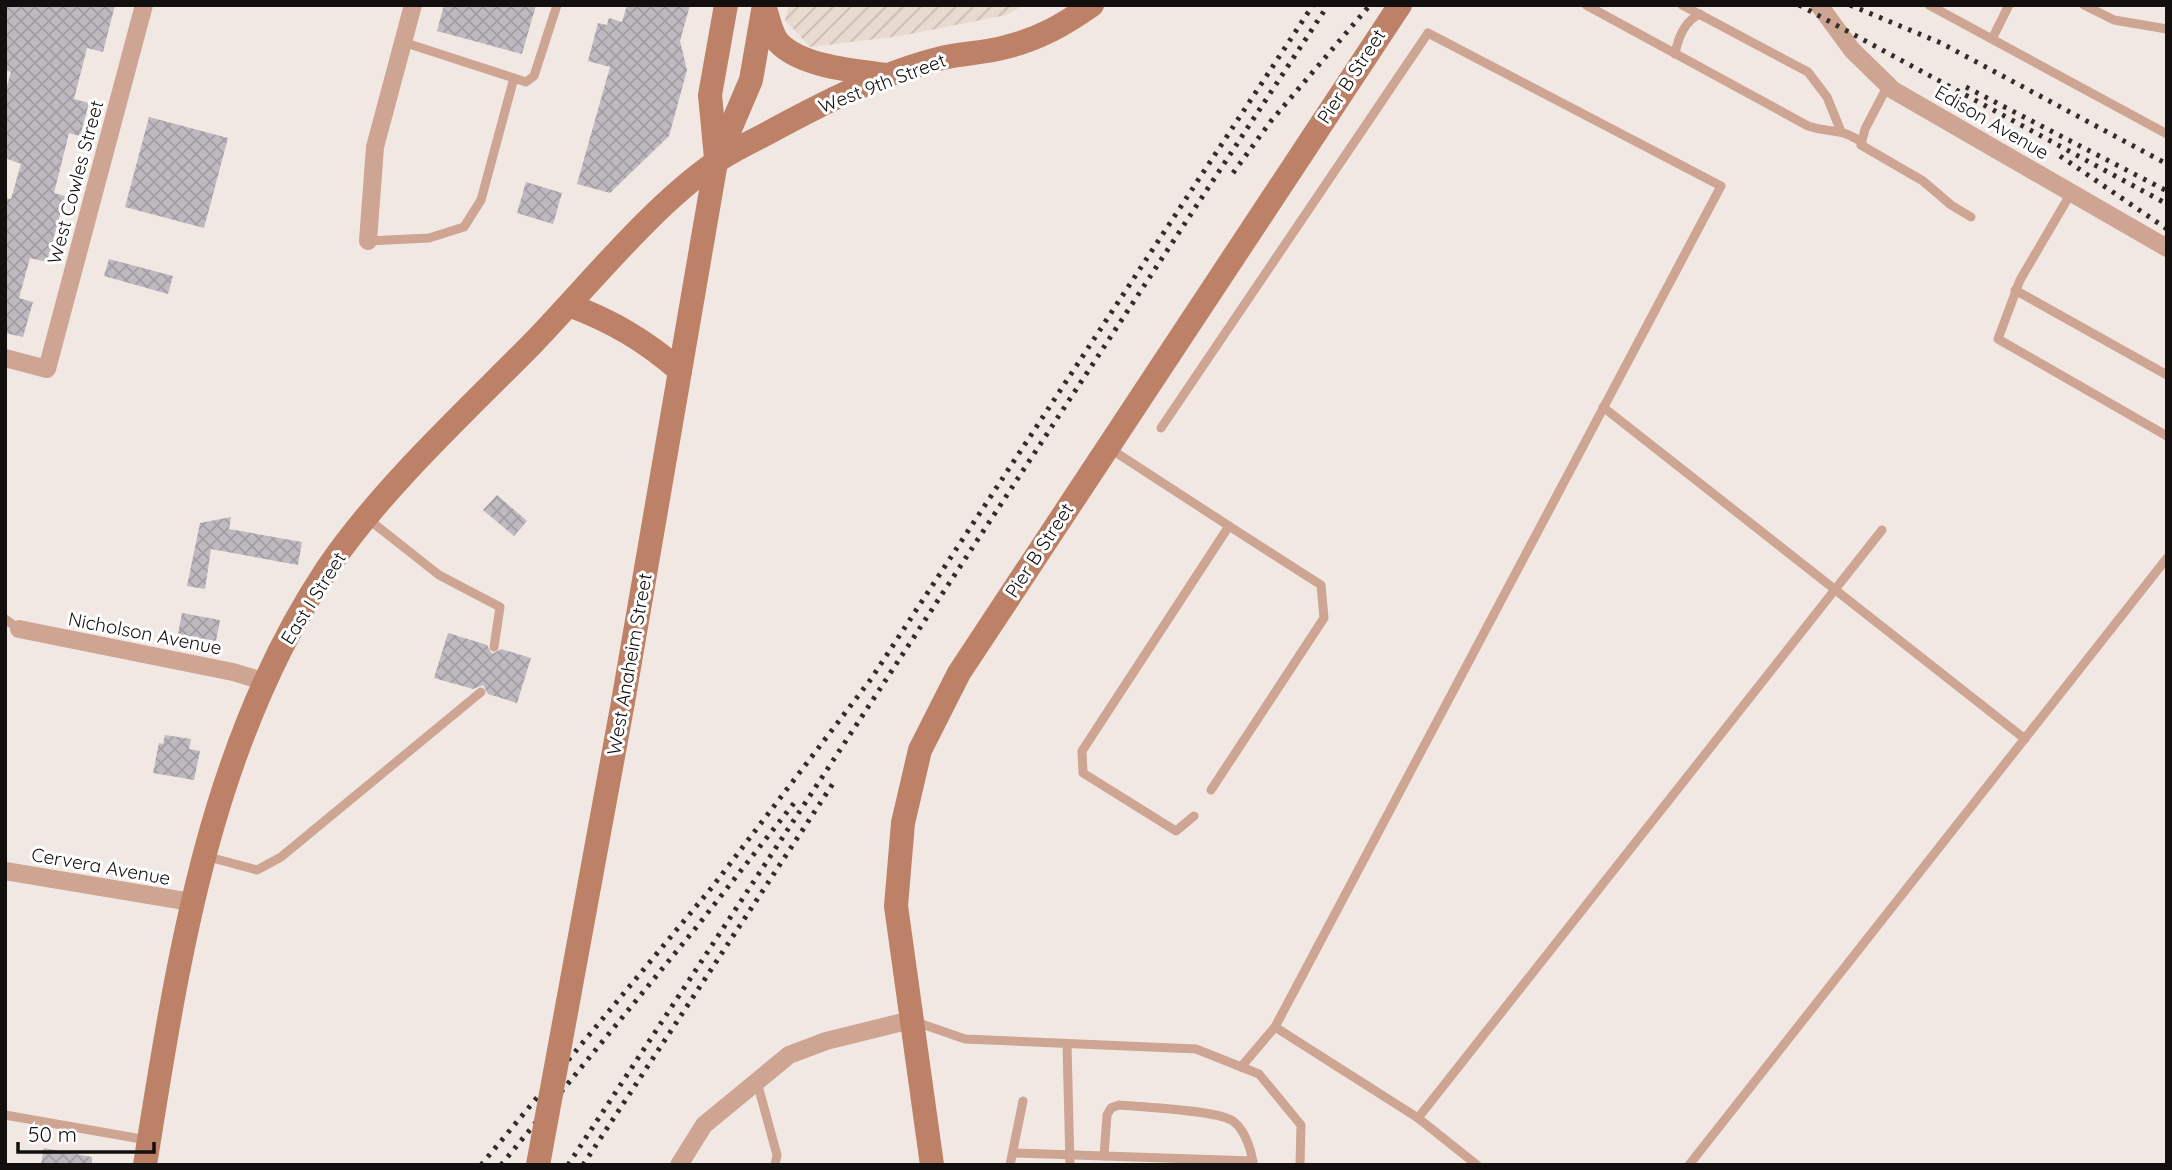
<svg xmlns="http://www.w3.org/2000/svg" width="2172" height="1170" font-family="Quicksand,sans-serif">
<defs>
<pattern id="industrial-furrows" width="10" height="10" patternUnits="userSpaceOnUse" patternTransform="scale(1.75)"><rect width="10" height="10" fill="#e9dad0"/><path d="M-1 1l2-2M0 10L10 0M9 11l2-2" fill="none" stroke="#c7bab1"/></pattern>
<pattern id="building-cross-hatch" width="8" height="8" patternUnits="userSpaceOnUse" patternTransform="scale(1.75)"><rect width="8" height="8" fill="#beb8bf"/><path d="M0 0l8 8M0 8l8-8" fill="none" stroke="#a29da3"/></pattern>
</defs>
<rect width="100%" height="100%" fill="#f1e8e3"/>
<path fill="url(#industrial-furrows)" d="M789 5H1024L1006 15 900 36 810 47 785 20Z"/>
<g fill="url(#building-cross-hatch)">
<path d="M5 5H115L103 52 87 48 74 99 89 103 80 136 69 133 54 193 65 196 47 262 30 258 19 298 33 302 23 337 5 333V198L11 199 21 164 5 158V93L11 72 5 70Z"/>
<path d="M444 5H536L522 54 437 31Z"/>
<path d="M627 5H690L680 41 687 70 669 136 610 193 577 184 610 67 588 61 598 23 607 25 609 18 622 22Z"/>
<path d="M149 117 228 138 204 228 125 207Z"/>
<path d="M526 182 562 193 553 224 517 213Z"/>
<path d="M109 259 173 276 168 294 104 276Z"/>
<path d="M497 495 527 521 514 536 483 510Z"/>
<path d="M231 517 229 529 302 542 298 565 211 549 205 589 187 586 200 523Z"/>
<path d="M182 613 220 620 216 641 178 634Z"/>
<path d="M448 633 487 645 492 654 501 649 531 658 517 703 488 694 483 685 473 689 434 678Z"/>
<path d="M165 735 191 739 189 749 200 751 194 780 153 773 159 743 163 744Z"/>
<path d="M44 1148 92 1157V1165H41Z"/>
</g>
<g fill="none" stroke-linecap="round" stroke-linejoin="round">
<g stroke="#cea492" stroke-width="9">
<path d="M1586 5 1808 126C1831 134 1835 126 1860 141"/>
<path d="M1682 5 1808 72 1827 97 1840 129"/>
<path d="M1929 5 2167 134"/>
<path d="M2084 5 2114 20 2167 29"/>
<path d="M1992 39 2009 5"/>
<path d="M403 42 526 82 534 76 557 5"/>
<path d="M1675 54C1678 38 1684 21 1700 14"/>
<path d="M1888 85 1865 129 1861 145 1923 181 1951 205 1971 217"/>
<path d="M2071 193 2020 280 1998 339 2167 436"/>
<path d="M368 241 429 238 464 227 481 200 514 78"/>
<path d="M2015 290 2167 375"/>
<path d="M1603 407 2025 739"/>
<path d="M1161 428 1428 33 1721 186 1275 1027 1241 1067"/>
<path d="M1109 448 1229 526"/>
<path d="M368 519 439 575 500 607 494 647"/>
<path d="M5 619 19 629"/>
<path d="M1194 816 1176 831 1083 773 1082 751 1229 526 1321 585 1324 618 1211 790"/>
<path d="M205 856 257 870 281 857 481 692"/>
<path d="M916 1022 965 1039 1196 1049 1259 1074 1301 1125 1300 1165"/>
<path d="M1275 1027 1418 1118 1477 1165"/>
<path d="M1067 1045 1070 1165"/>
<path d="M757 1082 777 1155 775 1165"/>
<path d="M5 1115 147 1140"/>
<path d="M1418 1118 1882 530"/>
<path d="M1013 1153 1253 1161"/>
<path d="M1104 1156 1107 1115 1111 1108 1119 1105C1142 1107 1217 1110 1233 1121 1245 1130 1252 1151 1253 1165"/>
<path d="M1010 1165 1023 1101"/>
<path d="M1689 1165 2167 558"/>
</g>
<g stroke="#cea492" stroke-width="18">
<path d="M1819 5 1852 50 1893 90 2167 248"/>
<path d="M368 241 375 147 413 5"/>
<path d="M5 358 47 369 144 5"/>
<path d="M19 629 233 672 263 681"/>
<path d="M5 871 191 902"/>
<path d="M679 1165 704 1125 789 1055 826 1041 911 1020"/>
</g>
<g stroke="#bd8167" stroke-width="24">
<path d="M764 6C768 16 771 34 778 42 801 67 856 71 888 75"/>
<path d="M716 158 710 95 726 5"/>
<path d="M569 305C612 321 646 341 680 371"/>
<path d="M623 702 716 162 751 80 764 5"/>
<path d="M145 1165C178 959 209 747 327 569 381 489 465 412 533 343 589 285 651 207 716 162 731 151 749 143 766 134 821 104 881 73 942 58 963 53 985 53 1006 47 1039 39 1065 24 1092 5"/>
<path d="M932 1165 896 906 903 823 920 750 959 673 1400 5"/>
</g>
<g stroke="#312d2b" stroke-width="5" stroke-dasharray="3.5 7" stroke-linecap="butt">
<path d="M1799 5 2167 204"/>
<path d="M1850 5 1941 43 2167 164"/>
<path d="M1966 87 2167 191"/>
<path d="M2060 156 2167 229"/>
<path d="M1233 173 1271 121 1370 5"/>
<path d="M481 1165 713 886 871 679 1313 5"/>
<path d="M501 1165 699 924 798 798"/>
<path d="M568 1165 1328 5"/>
<path d="M583 1165 834 782"/>
</g>
<path stroke="#bd8167" stroke-width="24" d="M538 1165 623 702"/>
</g>
<g text-anchor="middle" dominant-baseline="central" stroke-width="6" stroke-linejoin="round" paint-order="stroke">
<g font-size="19" fill="#120f0e" stroke="#fff">
<text transform="translate(1351 76) rotate(-57)">Pier B Street</text>
<text transform="translate(882 83) rotate(-21)">West 9th Street</text>
<text transform="translate(1992 122) rotate(30)">Edison Avenue</text>
<text transform="translate(75 182) rotate(-75)">West Cowles Street</text>
<text transform="translate(1039 550) rotate(-57)">Pier B Street</text>
<text transform="translate(313 598) rotate(-58)">East I Street</text>
<text transform="translate(145 633) rotate(11)">Nicholson Avenue</text>
<text transform="translate(629 664) rotate(-80)">West Anaheim Street</text>
<text transform="translate(101 866) rotate(10)">Cervera Avenue</text>
</g>
</g>
<rect width="2172" height="1170" fill="none" stroke="#120f0e" stroke-width="14"/>
<path d="M18 1142v10h136v-10" fill="none" stroke="#120f0e" stroke-width="3.5"/>
<text x="28" y="1142" font-size="21" fill="#120f0e" stroke="#ffffff" stroke-width="5" paint-order="stroke">50 m</text>
</svg>
